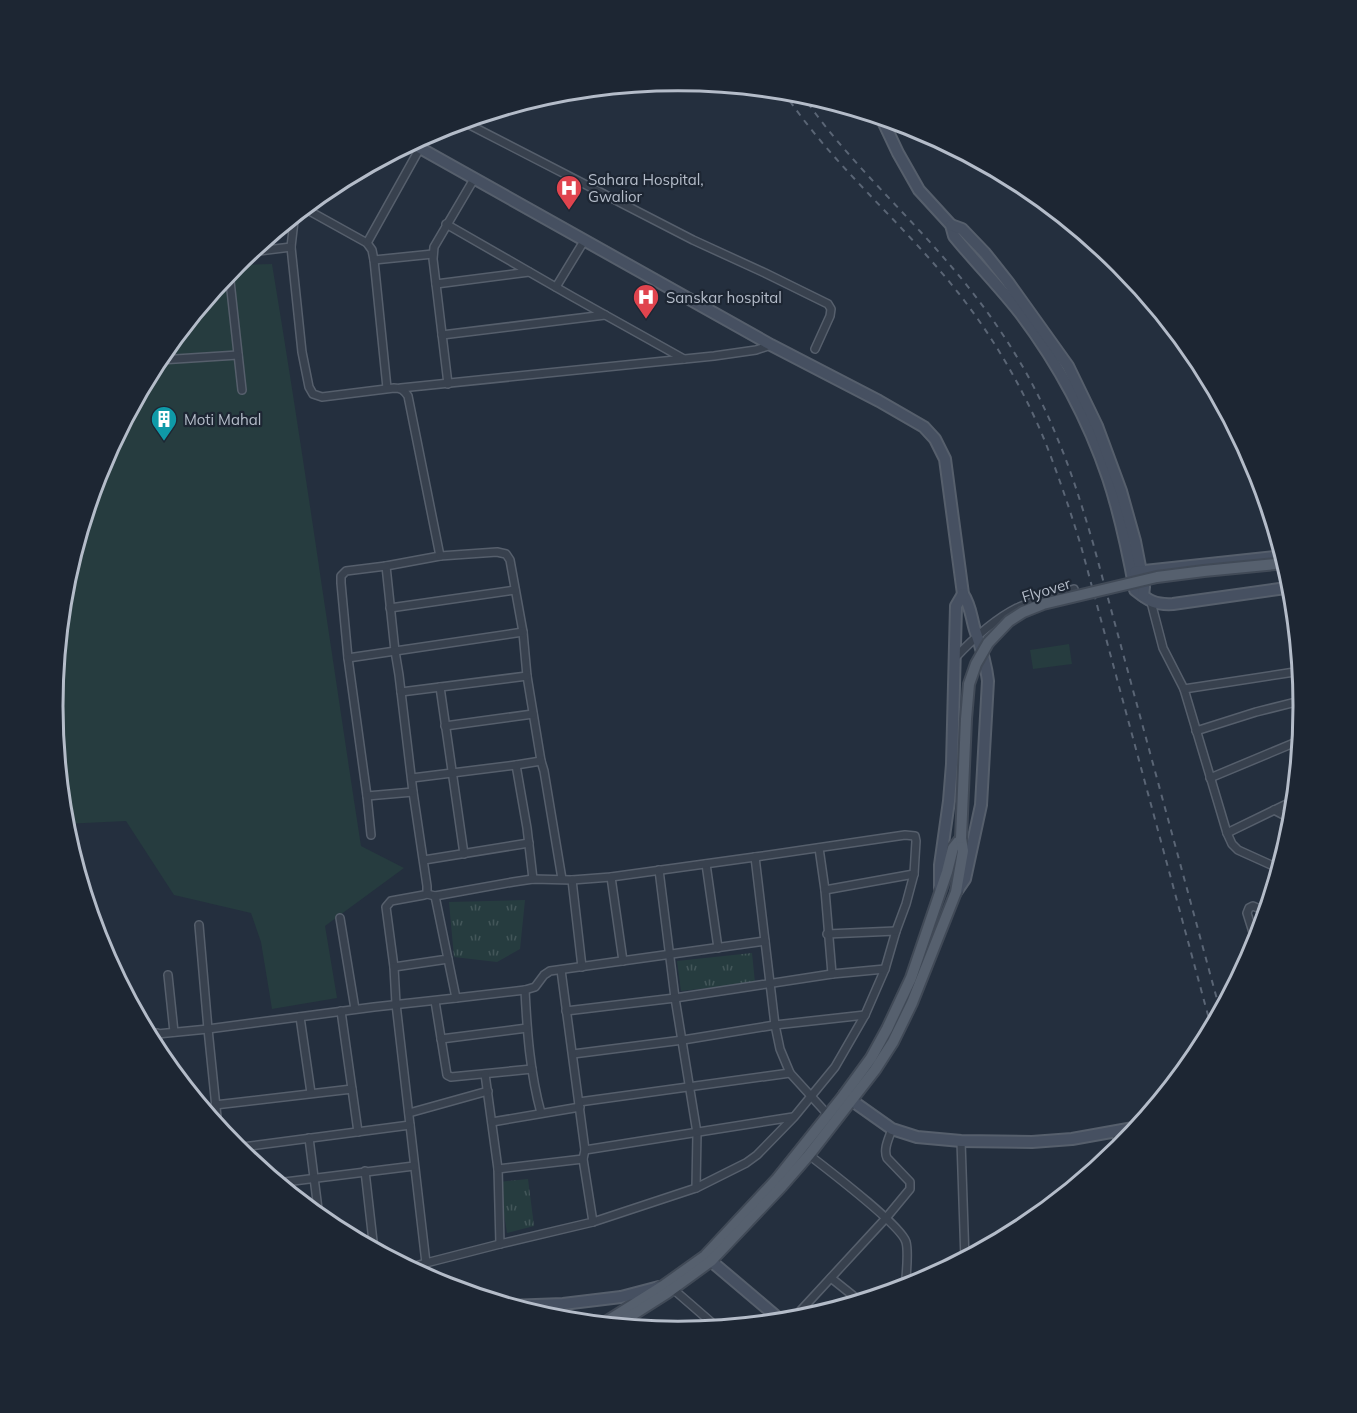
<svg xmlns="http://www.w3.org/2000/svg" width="1357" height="1413" font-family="Mulish,sans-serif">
<defs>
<pattern id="grass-tufts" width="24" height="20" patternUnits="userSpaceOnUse" patternTransform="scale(1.5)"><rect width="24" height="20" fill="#263c3f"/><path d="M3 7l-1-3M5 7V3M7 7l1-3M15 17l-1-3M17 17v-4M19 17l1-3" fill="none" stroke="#435659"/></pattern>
</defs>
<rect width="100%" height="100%" fill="#242f3e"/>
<g fill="url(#grass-tufts)">
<path d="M525 900 520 949 497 962 454 957 449 902Z"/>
<path d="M752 953 755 983 681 991 677 961Z"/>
<path d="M528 1179 534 1226 507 1233 499 1182Z"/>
</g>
<g fill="#263c3f">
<path d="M272 264C304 457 331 652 361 846L404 868 325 926 337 998 272 1009 261 942 251 913 174 895 126 821 64 824 53 706 65 584 100 467 158 358 235 265Z"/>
<path d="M1069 644 1072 664 1033 669 1030 650Z"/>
</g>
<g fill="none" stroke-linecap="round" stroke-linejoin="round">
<g stroke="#565f6c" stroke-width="10">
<g id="street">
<path d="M462 121 693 240 765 273 828 304 831 309 830 316 815 349"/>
<path d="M304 208 367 243 372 250 374 260 387 388"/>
<path d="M299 212 294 221 291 247 302 352 309 387 313 394 322 397 394 388C401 388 404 390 408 396L440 556 386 566 395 651 399 675 413 792 427 886V894L424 895 391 901 386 907 394 967 396 1004 426 1263 408 1268"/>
<path d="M446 224 573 297 684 359"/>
<path d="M367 243 420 148"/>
<path d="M251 252 291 247"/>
<path d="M374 260 433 254"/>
<path d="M229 272 242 390"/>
<path d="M436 284 529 272"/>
<path d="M556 287 584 241"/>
<path d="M442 335 605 315"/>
<path d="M160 360 238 355"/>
<path d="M448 384 433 259 434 247 474 179"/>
<path d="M401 388 714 356 756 350 771 345"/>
<path d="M440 556 497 552 506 554 510 560 523 632 527 676 541 761 544 771 562 879"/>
<path d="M386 566 346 571 341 576V583L348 658 367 796 413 792"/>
<path d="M1151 602 1163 648 1184 689 1227 833 1232 844 1238 850 1280 869"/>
<path d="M390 608 515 590"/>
<path d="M348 658 523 632"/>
<path d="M955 658C973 639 993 620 1017 608 1035 600 1055 595 1074 589"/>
<path d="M440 687 464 854"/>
<path d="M1184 689 1301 671"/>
<path d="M401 692 527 676"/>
<path d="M445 726 533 714"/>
<path d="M1196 731 1256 712 1304 700"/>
<path d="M516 765 527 828 533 879"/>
<path d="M412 778 516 765 541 761"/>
<path d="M1210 778 1301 740"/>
<path d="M367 796 371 835"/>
<path d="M1274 810 1293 820"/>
<path d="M1227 833 1295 800"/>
<path d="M819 848 825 890 832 974"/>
<path d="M755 857 775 1025 780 1049 790 1073 830 1117"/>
<path d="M424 860 529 843"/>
<path d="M706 864 718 948"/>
<path d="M659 870 675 998 697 1133 696 1188"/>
<path d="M611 877 623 961"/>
<path d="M572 880 582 967"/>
<path d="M825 890 914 874"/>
<path d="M427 894 435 896 513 882 533 879 572 880 611 877 755 857 905 835 915 836 916 841 914 874 906 904 896 931 885 969 865 1015 835 1067 794 1117 757 1155 746 1163 696 1188 593 1222"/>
<path d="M340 918 355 1009"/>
<path d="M199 925 208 1029 218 1127"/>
<path d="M827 934 896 931"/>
<path d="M1257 945 1247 913 1249 908 1253 906 1267 912"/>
<path d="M394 967 448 959 435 896"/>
<path d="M168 975 174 1032"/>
<path d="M525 990C527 1031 530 1073 541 1113"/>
<path d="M456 998 525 990 535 987 544 975 550 971 765 941"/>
<path d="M435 1001 447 1075 451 1077 532 1069"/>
<path d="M341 1011 352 1089"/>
<path d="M566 1011 675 998 832 974 885 969"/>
<path d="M300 1017 311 1093"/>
<path d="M157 1033 160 1057"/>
<path d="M147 1035 208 1029 374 1007 456 998 448 959"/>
<path d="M441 1039 527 1028"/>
<path d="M573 1054 683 1040 775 1025 865 1015"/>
<path d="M485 1074 498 1169 500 1244"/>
<path d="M579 1102 790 1073"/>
<path d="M215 1105 352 1089 358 1132"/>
<path d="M409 1113 488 1091"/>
<path d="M492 1122 580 1107"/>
<path d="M1117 1131V1152"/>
<path d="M309 1138 319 1217"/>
<path d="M961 1141 965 1260"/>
<path d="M235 1148 410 1125"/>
<path d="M585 1150 793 1117"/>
<path d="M809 1155C827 1169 901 1225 906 1242 909 1253 906 1277 905 1289"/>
<path d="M498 1169 583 1159"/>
<path d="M365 1171 374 1250"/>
<path d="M277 1183 414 1166"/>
<path d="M426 1263 500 1244 593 1222 583 1159 585 1150 561 970"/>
<path d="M831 1278 861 1302"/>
<path d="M673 1289 719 1329"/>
<path d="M791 1321 886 1218 910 1189V1182L887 1158C883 1149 889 1138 892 1129"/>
</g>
</g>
<g stroke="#565f6c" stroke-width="14">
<g id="secondary">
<path d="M881 117 898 153 919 190 951 225 954 236C975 262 999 286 1020 313 1057 362 1088 419 1108 478 1120 514 1128 552 1135 590 1149 601 1155 605 1173 604L1293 587"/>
<path d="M411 143 771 345 879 401 924 427 935 439 945 459 963 594C971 606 971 617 975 630 981 647 986 663 988 681L981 805 965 879 956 892"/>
<path d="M951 225 962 229 985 253 1008 282 1068 366 1097 426 1121 491 1135 541 1144 587 1143 596"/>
<path d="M1135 572 1284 556"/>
<path d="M940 888V865L949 801 952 764 956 606 963 594"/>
<path d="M844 1095 892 1129 917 1137 961 1141 1032 1142 1072 1139 1139 1127"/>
<path d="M711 1261 783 1322"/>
<path d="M508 1306 563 1304 621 1297 659 1287"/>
</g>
</g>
<g stroke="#414a57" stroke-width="14">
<g id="primary">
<path d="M601 1325 663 1286 705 1256 776 1180 844 1095 871 1058 887 1029 911 978 947 872 953 848 961 838"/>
<path d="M615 1326 667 1293 711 1261 782 1186 809 1155 875 1070 893 1042 912 1003 956 892 963 851 961 838"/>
</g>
</g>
<use href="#street" stroke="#38414e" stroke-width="7"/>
<use href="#secondary" stroke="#465061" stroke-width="10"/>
<use href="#primary" stroke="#56606e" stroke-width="10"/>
<g stroke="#5a6575" stroke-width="2" stroke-dasharray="6 6" stroke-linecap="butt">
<path d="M783 91C832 165 901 221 956 290 992 335 1022 386 1044 439 1058 474 1070 510 1081 546L1212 1030"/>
<path d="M801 93C843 156 901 207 950 265 994 316 1031 373 1056 435 1071 470 1082 506 1093 543L1221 1014"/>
</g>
<g stroke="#414a57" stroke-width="14" stroke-linecap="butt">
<path id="primary-bridge" d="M961 838 966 719 969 684 976 664 988 643 1009 621 1023 612 1043 604 1157 577 1204 571 1286 563"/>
</g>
<use href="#primary-bridge" stroke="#56606e" stroke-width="10"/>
</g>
<defs>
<g id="hospital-pin" transform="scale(1.35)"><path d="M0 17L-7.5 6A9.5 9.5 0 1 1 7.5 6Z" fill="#e0444e" stroke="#1d2633"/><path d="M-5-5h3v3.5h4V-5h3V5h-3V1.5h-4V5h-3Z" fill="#fff"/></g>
<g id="building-pin" transform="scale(1.35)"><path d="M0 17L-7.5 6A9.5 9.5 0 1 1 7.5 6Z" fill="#0f9aa8" stroke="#1d2633"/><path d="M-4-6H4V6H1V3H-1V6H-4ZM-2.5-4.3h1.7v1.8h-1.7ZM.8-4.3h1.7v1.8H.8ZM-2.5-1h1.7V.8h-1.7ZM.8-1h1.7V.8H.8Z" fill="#fff"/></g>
</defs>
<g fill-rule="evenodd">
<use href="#hospital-pin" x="569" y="188"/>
<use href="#hospital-pin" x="646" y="297"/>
<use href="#building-pin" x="164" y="419"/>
</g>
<g text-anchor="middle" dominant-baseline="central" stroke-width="4.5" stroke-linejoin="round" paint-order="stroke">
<g font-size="15" fill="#b4bcc9" stroke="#1d2633" text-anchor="start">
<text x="588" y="179">Sahara Hospital,<tspan x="588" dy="17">Gwalior</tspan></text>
<text x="666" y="297">Sanskar hospital</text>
<text x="184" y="419">Moti Mahal</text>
</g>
<g font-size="15" fill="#b4bcc9" stroke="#1d2633">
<text transform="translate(1046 590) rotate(-17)">Flyover</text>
</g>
</g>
<path d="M0 0H1357V1413H0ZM63 706a615 615 0 1 1 1230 0a615 615 0 1 1-1230 0Z" fill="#1d2633" fill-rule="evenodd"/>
<path fill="none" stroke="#b4bcc9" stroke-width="3" d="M63 706a615 615 0 1 1 1230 0a615 615 0 1 1-1230 0Z"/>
</svg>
